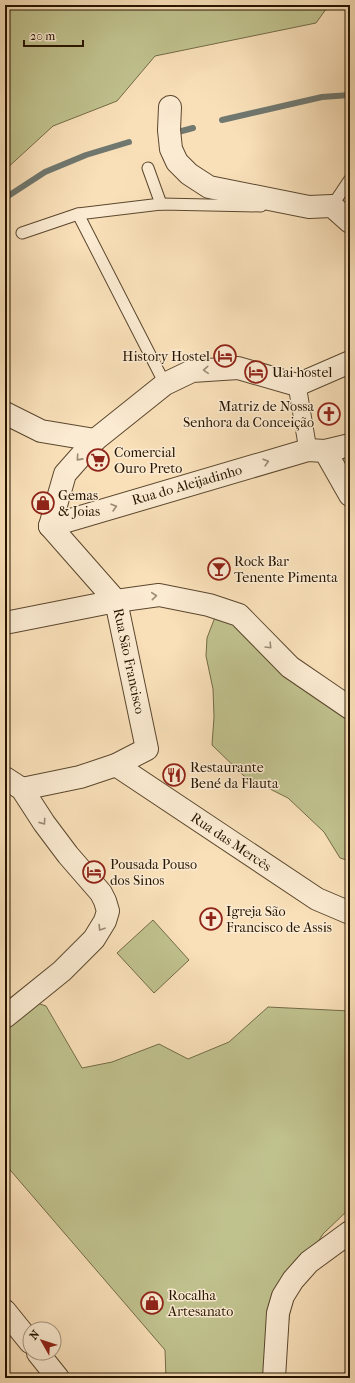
<svg xmlns="http://www.w3.org/2000/svg" width="355" height="1383" font-family="'IM FELL French Canon',serif">
<rect width="100%" height="100%" fill="#f9e0b9"/>
<filter id="stains"><feTurbulence type="fractalNoise" baseFrequency=".005" numOctaves="4"/><feColorMatrix values="0 0 0 0 .2 0 0 0 0 .09 0 0 0 0 .02 0 0 0 .5 -.17"/></filter>
<radialGradient id="worn" r=".72"><stop offset=".6" stop-color="#630" stop-opacity="0"/><stop offset="1" stop-color="#630" stop-opacity=".3"/></radialGradient>
<g fill="#c0c28e" stroke="#736b47">
<path d="M5 5H329L316 23 155 56 117 101 53 126 5 170Z"/>
<path d="M217 612 350 702V861L340 858 324 832 288 798 244 776 212 745 214 717 213 689 206 656 207 638Z"/>
<path d="M153 920 189 960 154 993 117 953Z"/>
<path d="M34 1002 46 1006 82 1068 112 1062 159 1044 188 1059 229 1042 268 1007 350 1011V1208L323 1234 299 1271 290 1310 284 1360 274 1378H166L165 1350 5 1164V1028Z"/>
</g>
<g fill="none" stroke-linecap="round" stroke-linejoin="round">
<g stroke="#707870" stroke-width="6">
<path d="M222 120 322 97 350 95"/>
<path d="M178 132 193 128"/>
<path d="M5 198 45 172 86 155 129 142"/>
</g>
<g stroke="#5b472e" stroke-width="13">
<g id="service">
<path d="M148 168 161 204"/>
<path d="M332 206 350 179"/>
<path d="M78 214 165 384"/>
<path d="M22 233 78 214 161 204 261 206"/>
</g>
</g>
<g stroke="#5b472e" stroke-width="19">
<path id="pedestrian" d="M297 385 308 450"/>
</g>
<g stroke="#5b472e" stroke-width="24">
<g id="minor">
<path d="M170 107 169 130 171 149 177 162 189 174 209 187 309 207 332 206 350 222"/>
<path d="M5 413 41 431 95 440"/>
<path d="M325 451 350 495"/>
<path d="M116 765 317 899 350 913"/>
<path d="M22 789 80 777 116 765 147 749 116 601"/>
<path d="M274 1378 278 1313 283 1296 293 1280 309 1262 350 1232"/>
</g>
</g>
<g stroke="#5b472e" stroke-width="24">
<g id="tertiary">
<path d="M50 526 65 474 95 440 165 384 192 371 238 368 297 385 350 362"/>
<path d="M50 526 308 450 325 451 350 445"/>
<path d="M50 526 116 601"/>
<path d="M5 623 116 601 159 595 209 605 239 615 290 667 350 708"/>
<path d="M5 778 22 789 44 823 68 855 101 893 105 901 108 911 105 921 94 939 62 971 5 1017"/>
<path d="M5 1311 30 1342"/>
<path d="M38 1353 58 1378"/>
</g>
</g>
<use href="#service" stroke="#fbebd2" stroke-width="11"/>
<use href="#pedestrian" stroke="#fbebd2" stroke-width="17"/>
<use href="#minor" stroke="#fbebd2" stroke-width="22"/>
<use href="#tertiary" stroke="#fbebd2" stroke-width="22"/>
</g>
<defs><path id="oneway-chevron" d="M-2-3.5L2.5 0L-2 3.5" fill="none" stroke-width="1.6" stroke-linecap="round" stroke-linejoin="round"/></defs>
<g stroke="#9b8a74">
<use href="#oneway-chevron" transform="translate(206 370) rotate(176)"/>
<use href="#oneway-chevron" transform="translate(79 458) rotate(132)"/>
<use href="#oneway-chevron" transform="translate(266 462) rotate(-16)"/>
<use href="#oneway-chevron" transform="translate(114 507) rotate(-16)"/>
<use href="#oneway-chevron" transform="translate(154 596) rotate(-5)"/>
<use href="#oneway-chevron" transform="translate(269 646) rotate(46)"/>
<use href="#oneway-chevron" transform="translate(43 822) rotate(55)"/>
<use href="#oneway-chevron" transform="translate(101 928) rotate(122)"/>
</g>
<defs>
<g id="hotel-ring" transform="scale(1.15)"><circle r="9.5" fill="#fbebd2" stroke="#8f2418" stroke-width="1.5"/><path d="M-6-4.5h1.5V1H6V5H4.5V3h-9V5H-6ZM-4 0a1.8 1.8 0 1 1 3.6 0ZM.5 0V-2.5h3Q6-2.5 6 0Z" fill="#8f2418"/></g>
<g id="church-ring" transform="scale(1.15)"><circle r="9.5" fill="#fbebd2" stroke="#8f2418" stroke-width="1.5"/><path d="M-1.2-6h2.4v3.5h3.3v2.4h-3.3V6h-2.4V-.1h-3.3v-2.4h3.3Z" fill="#8f2418"/></g>
<g id="supermarket-ring" transform="scale(1.15)"><circle r="9.5" fill="#fbebd2" stroke="#8f2418" stroke-width="1.5"/><path d="M-6-5.5h2.5l.6 2H6L4.5 2H-2.5L-4.4-4H-6ZM-1.5 3.2a1.3 1.3 0 1 0 .1 0ZM3 3.2a1.3 1.3 0 1 0 .1 0Z" fill="#8f2418"/></g>
<g id="shop-ring" transform="scale(1.15)"><circle r="9.5" fill="#fbebd2" stroke="#8f2418" stroke-width="1.5"/><path d="M-5-2.5h2.3a2.7 3.5 0 0 1 5.4 0H5L5.5 6h-11ZM-1.5-2.5h3a1.5 2.3 0 0 0-3 0Z" fill="#8f2418"/></g>
<g id="bar-ring" transform="scale(1.15)"><circle r="9.5" fill="#fbebd2" stroke="#8f2418" stroke-width="1.5"/><path d="M-6-5H6L.8 .8V4.5H3.5V6h-7V4.5H-.8V.8Z" fill="#8f2418"/></g>
<g id="restaurant-ring" transform="scale(1.15)"><circle r="9.5" fill="#fbebd2" stroke="#8f2418" stroke-width="1.5"/><path d="M-5-6h1v4h1v-4h1v4h1v-4h1v5L-1.5 .5V6h-2V.5L-5-1ZM5-6V6H3V1.5H1.5Q1.5-4 5-6Z" fill="#8f2418"/></g>
</defs>
<g fill-rule="evenodd">
<use href="#hotel-ring" x="225" y="356"/>
<use href="#hotel-ring" x="256" y="372"/>
<use href="#church-ring" x="329" y="414"/>
<use href="#supermarket-ring" x="98" y="460"/>
<use href="#shop-ring" x="43" y="503"/>
<use href="#bar-ring" x="219" y="569"/>
<use href="#restaurant-ring" x="174" y="775"/>
<use href="#hotel-ring" x="94" y="872"/>
<use href="#church-ring" x="211" y="919"/>
<use href="#shop-ring" x="152" y="1303"/>
</g>
<g text-anchor="middle" dominant-baseline="central" stroke-width="3" stroke-linejoin="round" paint-order="stroke">
<g font-size="14" fill="#261400" stroke="#fbebd2" text-anchor="start">
<text x="210" y="356" text-anchor="end">History Hostel</text>
<text x="272" y="372">Uai hostel</text>
<text x="314" y="406" text-anchor="end">Matriz de Nossa<tspan x="314" dy="16">Senhora da Conceição</tspan></text>
<text x="114" y="452">Comercial<tspan x="114" dy="16">Ouro Preto</tspan></text>
<text x="58" y="495">Gemas<tspan x="58" dy="16">&amp; Joias</tspan></text>
<text x="234" y="561">Rock Bar<tspan x="234" dy="16">Tenente Pimenta</tspan></text>
<text x="190" y="767">Restaurante<tspan x="190" dy="16">Bené da Flauta</tspan></text>
<text x="110" y="864">Pousada Pouso<tspan x="110" dy="16">dos Sinos</tspan></text>
<text x="226" y="911">Igreja São<tspan x="226" dy="16">Francisco de Assis</tspan></text>
<text x="168" y="1295">Rocalha<tspan x="168" dy="16">Artesanato</tspan></text>
</g>
<g font-size="14" fill="#261400" stroke="#fbebd2">
<text transform="translate(187 485) rotate(-16)">Rua do Aleijadinho</text>
<text transform="translate(129 661) rotate(78)">Rua São Francisco</text>
<text transform="translate(231 842) rotate(34)">Rua das Mercês</text>
</g>
</g>
<rect width="355" height="1383" fill="none" stroke="#f9e0b9" stroke-width="20"/>
<rect x="6" y="6" width="343" height="1371" fill="none" stroke="#261400" stroke-width="2"/>
<rect x="10" y="10" width="335" height="1363" fill="none" stroke="#261400"/>
<g transform="translate(42 1341) rotate(309)"><circle r="19" fill="#fbebd2" stroke="#a6957e"/>
<path d="M0-3L7 15L0 10L-7 15Z" fill="#8f2418"/>
<text y="-6" font-size="11" font-weight="bold" text-anchor="middle" fill="#261400">N</text>
</g>
<path d="M24 40v6h59v-6" fill="none" stroke="#261400" stroke-width="2"/>
<text x="30" y="40" font-size="12" fill="#261400" stroke="#fbebd2" stroke-width="3" paint-order="stroke">20 m</text>
<rect width="100%" height="100%" filter="url(#stains)"/>
<rect width="100%" height="100%" fill="url(#worn)"/>
</svg>
